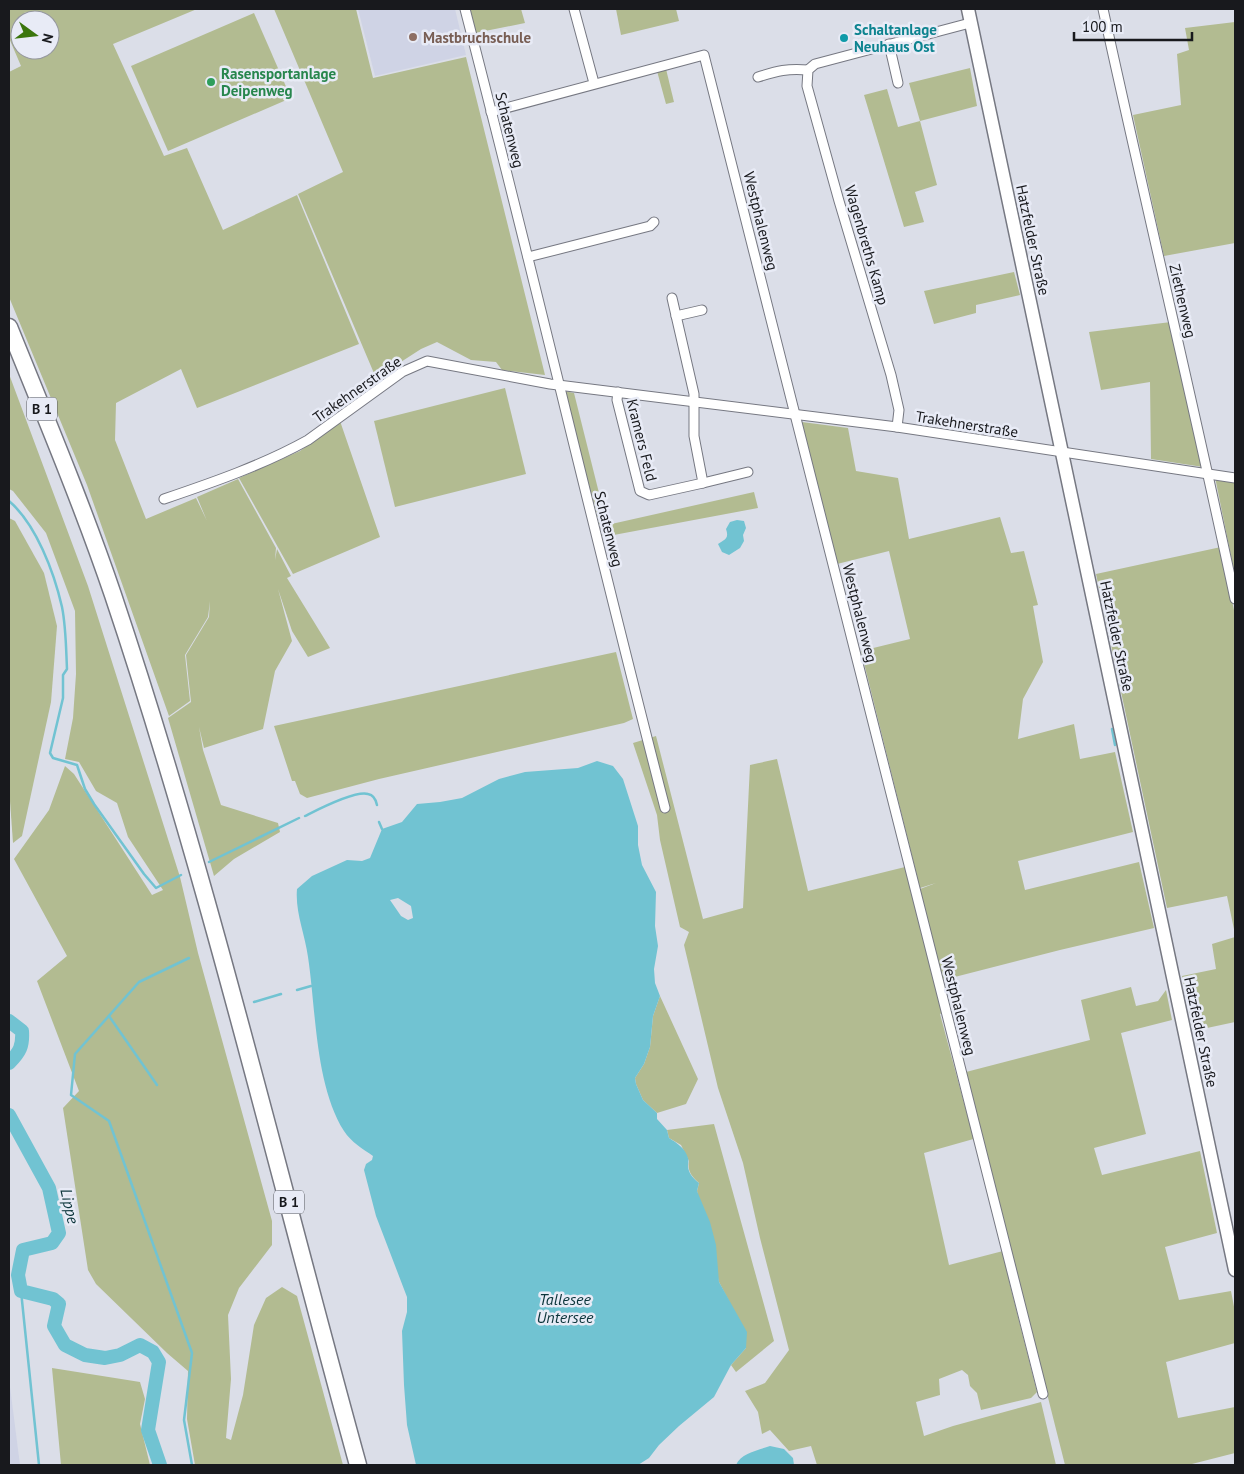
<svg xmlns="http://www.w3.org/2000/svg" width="1244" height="1474" font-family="'PT Sans',sans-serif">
<rect width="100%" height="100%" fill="#dbdee8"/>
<g fill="#cfd3e5">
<path d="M358 9H455L466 55 375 76Z"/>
<path d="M9 1379 20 1465H9Z"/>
</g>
<g fill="#b2bb91" fill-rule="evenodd">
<path d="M9 9H197L113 44 164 156 187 148 223 230 297 195 359 344 197 408 181 369 116 403 115 440 146 519 196 498 207 521 197 497 238 479 276 548 275 560 277 549 291 576 287 578 330 648 308 657 292 631 278 589 292 641 275 671 263 729 204 748 199 727 203 750 221 805 278 823 280 832 234 859 214 876 168 718 191 702 186 655 209 617 210 601 208 617 185 655 190 701 169 716 87 485 9 297V72L21 66 9 38ZM20 20H50V50H20Z"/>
<path d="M274 9H356L373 78 466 57 545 375 502 370 496 362 471 360 437 342 421 349 376 378 298 194 343 172Z"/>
<path d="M469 9H521L525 23 475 33Z"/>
<path d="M616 9H676L679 21 621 35Z"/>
<path d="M254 13 291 98 168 151 131 66Z"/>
<path d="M1235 22V243L1164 256 1133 115 1181 105 1177 54 1189 50 1185 28Z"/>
<path d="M970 68 977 106 920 121 937 185 915 192 924 222 904 227 864 95 887 89 898 127 920 121 909 83Z"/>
<path d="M666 69 674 102 666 104 657 71Z"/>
<path d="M1014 272 1020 295 976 305V313L934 324 924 291Z"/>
<path d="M1171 322 1203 467 1151 459 1150 382 1101 390 1089 332Z"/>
<path d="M9 374 88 586 180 877 198 953 272 1221V1245L239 1288 228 1315 231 1379 226 1438 231 1440 243 1395 254 1325 266 1298 282 1287 297 1296 343 1465H195L187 1419 188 1371 167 1353 96 1284 88 1270 63 1108 79 1091 37 981 67 956 14 859 49 810 65 766 74 774 152 895 163 890 128 837 117 803 96 791 79 762 65 759 73 718 76 674 75 611 46 533 13 491 9 489Z"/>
<path d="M505 388 526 474 395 507 374 421Z"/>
<path d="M564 391 574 393 607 525 754 492 758 508 603 537Z"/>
<path d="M340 421 380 537 293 574 239 478 300 451Z"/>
<path d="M802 422 848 428 856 471 898 478 909 539 1000 517 1011 553 1024 551 1038 605 1033 606 1043 662 1023 699 1018 739 1074 724 1080 759 1115 752 1133 832 1018 861 1025 890 1139 862 1154 928 1060 950 943 980 920 889 936 883 920 888 861 651 910 639 889 551 837 564Z"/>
<path d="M1215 477 1235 480V576Z"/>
<path d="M9 518 15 521 44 573 57 626 51 702 22 836 13 843 9 787Z"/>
<path d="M1221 547 1235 615V934L1227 896 1167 908 1096 574Z"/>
<path d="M616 652 633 719 624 723 379 779 307 798 300 794 295 781H292L274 726Z"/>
<path d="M656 736 703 919 743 908 750 765 777 759 808 891 905 867 942 1013 940 1014 971 1129 977 1138 924 1153 949 1265 1003 1251 1010 1285 1037 1392 1031 1398 981 1410 977 1393 970 1386 968 1375 962 1370 939 1379 940 1395 916 1402 924 1436 953 1426 1041 1402 1056 1465H817L811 1446 789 1451 770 1430 762 1434 758 1412 745 1391 765 1383 789 1350 760 1238 743 1163 718 1088 684 945 689 932 680 927 660 840 657 815 633 743Z"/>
<path d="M1235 937V1022L1193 1031 1182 976 1216 969 1212 944Z"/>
<path d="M1131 987 1136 1006 1158 1001 1166 990 1172 1020 1121 1033 1146 1134 1094 1148 1102 1175 1200 1151 1217 1233 1165 1247 1179 1300 1231 1291 1235 1312V1343L1166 1362 1178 1418 1235 1407V1453L1188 1465H1065L966 1072 1090 1040 1081 1000Z"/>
<path d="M660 996 698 1079 686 1104 657 1113 643 1100 636 1084 635 1078 644 1064 650 1047 653 1016Z"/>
<path d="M714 1124 774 1341 736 1372 731 1365 746 1348 730 1303 719 1282 697 1191 699 1183C692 1177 687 1171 689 1161L681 1145 669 1138 667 1130Z"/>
<path d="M52 1368 140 1382 145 1399 140 1424 150 1465H61Z"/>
</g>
<g fill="#71c3d2" fill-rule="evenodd">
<path d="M737 520 744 521 746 528 743 535 744 541 740 548 729 555 722 552 718 544C726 539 729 538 726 529L730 522Z"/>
<path d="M597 761 613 766 623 779 638 826V845L642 865 656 892 655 926 658 946 654 969 655 983 660 996 653 1016 650 1047 644 1064 635 1078 636 1084 643 1100 657 1113V1119L667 1130 669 1138C677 1143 685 1148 688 1158 689 1161 688 1163 688 1166 688 1173 694 1179 699 1183L697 1191 710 1222 716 1245 719 1282 747 1332 746 1348 731 1365 714 1397 679 1426 659 1445 649 1458 638 1465H416L407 1425 404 1385 402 1331 407 1312V1297L376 1216 364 1170 366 1164 372 1160 373 1156C363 1149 351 1142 344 1131 315 1085 316 1010 308 957 305 934 295 912 297 889L312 876 347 860 362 861 370 858 382 829 402 822 417 804 440 802 462 798 499 779 525 772 578 768ZM398 898 411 906 413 918 408 920 401 916 390 900Z"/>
<path d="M770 1446 784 1449 793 1458 794 1465H736C741 1453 759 1450 770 1446Z"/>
</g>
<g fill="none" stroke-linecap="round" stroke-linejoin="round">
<g stroke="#71c3d2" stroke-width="2.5">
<path d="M9 501C36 524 54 572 62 607 66 627 66 648 67 669L63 675V698L50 753 53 758 77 765 85 789 94 804 144 874 156 888 181 875"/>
<path d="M1112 729 1115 745"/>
<path d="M305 816C317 810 355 790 368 794 374 795 376 800 377 805"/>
<path d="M379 822 382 829"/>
<path d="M209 862 299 818"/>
<path d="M189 958 139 982 75 1054 71 1095 109 1121 192 1353 184 1420 192 1465"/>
<path d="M297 990 311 986"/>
<path d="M254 1002 281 994"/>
<path d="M109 1016 157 1085"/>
<path d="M21 1291 39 1465"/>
</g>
<g stroke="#71c3d2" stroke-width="14">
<path d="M9 1021 22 1031C23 1046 20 1052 9 1063"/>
<path d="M9 1115 49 1188 59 1233 52 1243 23 1250 18 1275 21 1291 53 1299 59 1304 54 1326 65 1345 85 1355 105 1358 120 1355 140 1345 153 1352 159 1362 148 1430 160 1465"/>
</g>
<g stroke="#767882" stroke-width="11">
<g id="street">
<path d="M465 9C534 274 596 542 665 808"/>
<path d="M574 9 594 83"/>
<path d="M1103 9C1146 206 1193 402 1235 599"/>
<path d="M889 44 898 83"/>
<path d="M758 77C777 71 788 68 808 70"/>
<path d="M491 112 704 55 1043 1394"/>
<path d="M528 257 650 226 654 222"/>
<path d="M676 316 702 310"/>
<path d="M618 392 617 400 640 491 649 495 703 483 694 436V394L672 298"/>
<path d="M897 427 899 410 891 375 839 201 807 86 808 70 815 64 970 23"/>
<path d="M703 483 748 472"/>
<path d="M164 499C214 482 263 465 308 440L402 372 427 361 550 384 897 427 1235 478"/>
</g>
</g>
<g stroke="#767882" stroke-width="15">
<path id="secondary" d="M968 9 1235 1270"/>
</g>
<g stroke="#767882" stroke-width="19">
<path id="highway" d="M9 327C45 416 82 504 113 595 209 881 278 1175 358 1465"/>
</g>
<use href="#street" stroke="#fff" stroke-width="9"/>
<use href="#secondary" stroke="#fff" stroke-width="12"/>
<use href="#highway" stroke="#fff" stroke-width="16"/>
</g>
<circle fill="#8d6e63" stroke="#e8ebf6" stroke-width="2" cx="413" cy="37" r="5"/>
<circle fill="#0f9aa8" stroke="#e8ebf6" stroke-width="2" cx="844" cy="38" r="5"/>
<circle fill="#2e9e5b" stroke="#e8ebf6" stroke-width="2" cx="211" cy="82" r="5"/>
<g text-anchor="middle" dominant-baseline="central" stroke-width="5" stroke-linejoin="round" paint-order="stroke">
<g fill="#e8ebf6" stroke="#56585e" stroke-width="1">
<rect x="27" y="397.5" width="30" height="23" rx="4"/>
<rect x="274" y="1190.5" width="30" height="23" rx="4"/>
</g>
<g font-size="14" font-weight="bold" fill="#18191d">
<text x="42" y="409">B 1</text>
<text x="289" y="1202">B 1</text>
</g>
<g font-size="15" font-weight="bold" fill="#0d838f" stroke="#e8ebf6" text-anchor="start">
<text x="854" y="29">Schaltanlage<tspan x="854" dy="17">Neuhaus Ost</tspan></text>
</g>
<g font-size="15" font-weight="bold" fill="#785e54" stroke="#e8ebf6" text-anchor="start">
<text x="423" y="37">Mastbruchschule</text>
</g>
<g font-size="15" font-weight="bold" fill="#27864d" stroke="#e8ebf6" text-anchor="start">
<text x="221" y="73">Rasensportanlage<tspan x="221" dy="17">Deipenweg</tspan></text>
</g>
<g font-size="15" fill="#18191d" stroke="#e8ebf6">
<text transform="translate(510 130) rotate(76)">Schatenweg</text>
<text transform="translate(761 221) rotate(76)">Westphalenweg</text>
<text transform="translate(1033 240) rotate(78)">Hatzfelder Straße</text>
<text transform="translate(867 245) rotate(74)">Wagenbreths Kamp</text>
<text transform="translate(1183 301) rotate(77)">Ziethenweg</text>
<text transform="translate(357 389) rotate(-35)">Trakehnerstraße</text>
<text transform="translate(967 424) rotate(9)">Trakehnerstraße</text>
<text transform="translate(642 440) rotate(76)">Kramers Feld</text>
<text transform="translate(609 529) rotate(76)">Schatenweg</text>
<text transform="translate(860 613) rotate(76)">Westphalenweg</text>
<text transform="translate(1117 636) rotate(78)">Hatzfelder Straße</text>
<text transform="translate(959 1006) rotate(76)">Westphalenweg</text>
<text transform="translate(1201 1032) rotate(78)">Hatzfelder Straße</text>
</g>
<g font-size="16" font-style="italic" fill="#0c353b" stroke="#e8ebf6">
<text transform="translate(70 1206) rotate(77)">Lippe</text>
<text x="565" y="1299">Tallesee<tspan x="565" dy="18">Untersee</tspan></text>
</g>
</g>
<rect width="1244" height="1474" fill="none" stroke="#18191d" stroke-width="20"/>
<g transform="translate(35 35) rotate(105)"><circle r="24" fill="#e8ebf6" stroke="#95979f"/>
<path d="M0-4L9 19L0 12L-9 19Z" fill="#3b760d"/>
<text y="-8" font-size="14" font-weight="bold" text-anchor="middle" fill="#18191d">N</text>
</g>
<path d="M1074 32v8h118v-8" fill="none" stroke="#18191d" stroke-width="2.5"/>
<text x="1082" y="32" font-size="15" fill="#18191d" stroke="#e8ebf6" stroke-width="4" paint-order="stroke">100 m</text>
</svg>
